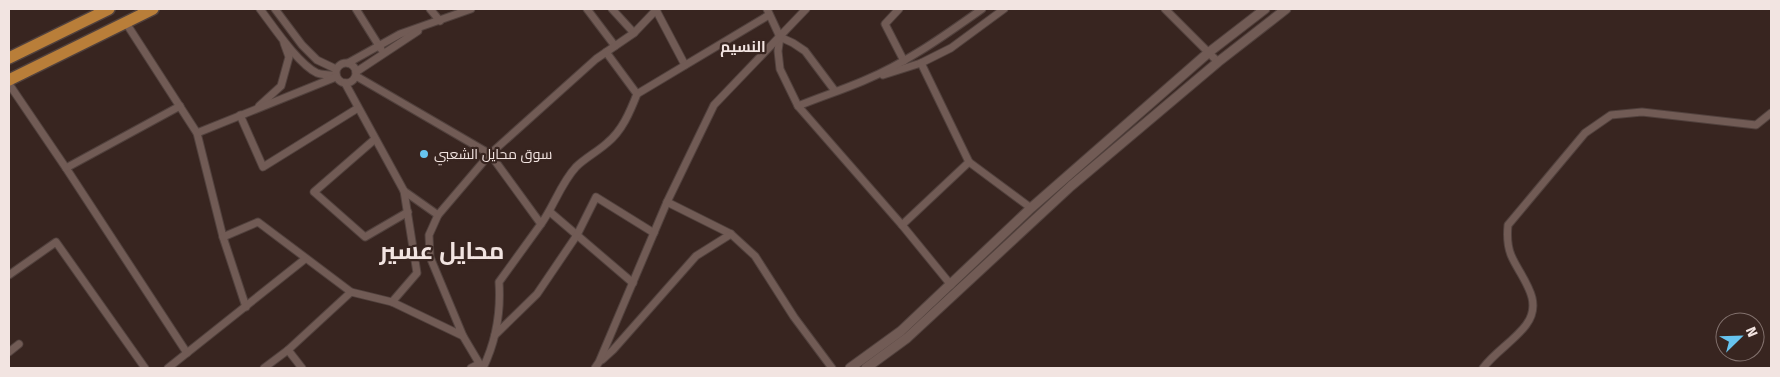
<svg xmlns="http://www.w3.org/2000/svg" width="1780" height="377" font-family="'Fira Sans',Cairo,sans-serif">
<rect width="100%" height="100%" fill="#382520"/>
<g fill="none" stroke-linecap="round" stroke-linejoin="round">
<g stroke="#51413d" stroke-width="9">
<g id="minor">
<path d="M260 9C273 26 298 64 317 73 322 75 330 75 336 75"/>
<path d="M275 9 302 45 317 60 336 69"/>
<path d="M356 9 381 49"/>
<path d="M430 9 440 21"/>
<path d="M587 9 615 46"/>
<path d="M612 9 634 33"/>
<path d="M767 9 780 37 778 51 780 69 798 106 902 225 951 285"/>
<path d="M899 9 885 24 904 61"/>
<path d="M1165 9 1218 62"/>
<path d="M656 10 685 65"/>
<path d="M126 23 197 133 223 237 246 307"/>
<path d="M780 37 793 43 805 51 835 91"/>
<path d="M606 52 637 94 769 15"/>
<circle cx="346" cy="73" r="10"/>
<path d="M348 63 400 34 471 9"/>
<path d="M356 72 418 31"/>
<path d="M883 75 921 63 951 48 1004 9"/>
<path d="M356 76 490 154 541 224 499 282C501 312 496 341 483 368"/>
<path d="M345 83 404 191 438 215"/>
<path d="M9 84 66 168 187 353"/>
<path d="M259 106 281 86 289 57 284 43"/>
<path d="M798 106C820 97 842 90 863 81 906 63 944 36 982 9"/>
<path d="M240 115 263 167 358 108"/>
<path d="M197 133 336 77"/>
<path d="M375 139 314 192 365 237 408 212"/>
<path d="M969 162 1031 208"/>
<path d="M66 168 180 106"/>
<path d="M667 202 731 234 755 256 794 317 832 368"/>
<path d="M550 212 633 283"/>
<path d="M541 224C554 206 561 183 576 167 585 158 597 152 607 143 622 131 630 112 637 94"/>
<path d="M902 225 969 162 921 63"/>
<path d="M223 237 258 222 351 292"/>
<path d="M9 275 56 242 145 368"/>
<path d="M392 302 417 273 404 191"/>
<path d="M495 335 537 294 577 235 596 197 654 233"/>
<path d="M463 336 482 368"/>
<path d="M288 350 302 368"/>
<path d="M9 352 19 344"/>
<path d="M602 360 613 350 696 256 731 234"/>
<path d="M168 368 305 259"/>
<path d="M264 368 288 350 351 292 392 302 463 336 430 257 429 235 438 215 490 154 596 59 634 33 657 9"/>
<path d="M471 368 479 364"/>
<path d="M595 368 599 362 667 202 714 105 806 9"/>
<path d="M1483 368C1495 352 1514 341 1526 325 1545 300 1520 277 1511 255 1507 245 1507 235 1508 225L1585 133 1611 115 1642 112 1756 125 1771 113"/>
</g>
</g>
<g stroke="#51413d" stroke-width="11">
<g id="tertiary">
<path d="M850 368 901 331 1031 208 1208 53 1265 9"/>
<path d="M866 368 907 338 1071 186 1218 62 1286 9"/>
</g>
</g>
<g stroke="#51413d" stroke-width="14">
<g id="primary">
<path d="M9 58 109 9"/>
<path d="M9 80 153 9"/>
</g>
</g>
<use href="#minor" stroke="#715b55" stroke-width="7"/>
<use href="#tertiary" stroke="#715b55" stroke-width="9"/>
<use href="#primary" stroke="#b97e39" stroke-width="11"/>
</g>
<circle fill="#67c4ef" stroke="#382520" stroke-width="2" cx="424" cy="154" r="5"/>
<g text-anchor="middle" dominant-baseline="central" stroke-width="4.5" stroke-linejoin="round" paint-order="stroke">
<g font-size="14" fill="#f2e4e1" stroke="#382520" text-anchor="start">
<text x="434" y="154">سوق محايل الشعبي</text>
</g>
<g font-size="15" font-weight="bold" fill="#f2e4e1" stroke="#382520">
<text x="743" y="47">النسيم</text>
</g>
<g font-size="24" font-weight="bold" fill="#f2e4e1" stroke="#382520">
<text x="442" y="251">محايل عسير</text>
</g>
</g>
<rect width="1780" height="377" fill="none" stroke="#f2e4e1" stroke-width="20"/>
<g transform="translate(1740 337) rotate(67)"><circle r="24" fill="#382520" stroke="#82716d"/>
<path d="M0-4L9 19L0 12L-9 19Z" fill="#67c4ef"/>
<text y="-8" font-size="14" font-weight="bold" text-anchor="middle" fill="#f2e4e1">N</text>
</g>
</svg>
